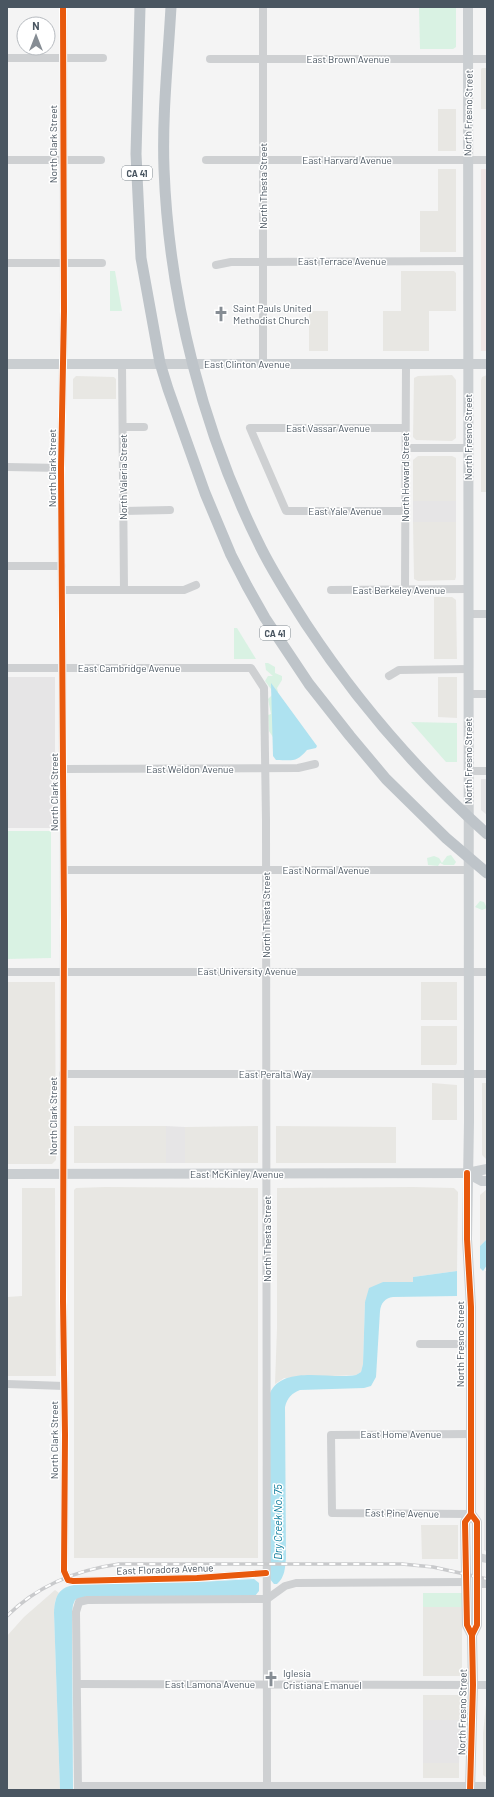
<svg xmlns="http://www.w3.org/2000/svg" width="494" height="1797" font-family="Barlow,sans-serif">
<rect width="100%" height="100%" fill="#f4f4f4"/>
<g fill="#e8e7e3">
<path d="M482 68H487V109H481V69Z"/>
<rect x="438" y="109" width="18" height="42"/>
<path d="M438 169H456V252H420V211H438Z"/>
<path d="M401 271H454L456 273V311H429V351H383V311H401Z"/>
<rect x="309" y="311" width="19" height="40"/>
<path d="M452 375 456 380V438L452 441 416 440 413 437 414 378 418 376Z"/>
<path d="M487 375V492H481V380L482 377Z"/>
<path d="M76 376 114 377 116 379V399H73V379Z"/>
<path d="M418 456H452L456 458V501H413V460Z"/>
<path d="M413 522H456V577L455 580 418 581 414 579Z"/>
<path d="M434 597H452L456 600 457 659H434Z"/>
<path d="M438 677H457V718L438 717Z"/>
<path d="M7 982H55L56 1160 52 1164H7Z"/>
<rect x="421" y="982" width="36" height="38"/>
<path d="M421 1026H457V1063L456 1065H421Z"/>
<path d="M432 1083 457 1085V1120H432Z"/>
<path d="M482 1083H487V1160L482 1155Z"/>
<rect x="74" y="1126" width="92" height="37"/>
<path d="M258 1126V1163H185V1127Z"/>
<path d="M276 1126 396 1127V1163H276Z"/>
<path d="M105 1187 258 1188V1558H74V1190L76 1188Z"/>
<path d="M413 1187 454 1188 458 1192 457 1271 413 1277V1282H383L365 1302 363 1364 361 1372 356 1375 284 1378 275 1384 277 1328V1188Z"/>
<path d="M22 1188H55L56 1376H7V1297L22 1296Z"/>
<path d="M487 1189V1239L480 1246V1195Z"/>
<path d="M421 1525H458V1559H422Z"/>
<path d="M55 1590 59 1593 55 1601 54 1613 60 1790H7V1636L24 1617Z"/>
<path d="M423 1607H462V1674L460 1676H423Z"/>
<path d="M423 1695H462L461 1720H423Z"/>
<path d="M487 1696V1778L483 1775V1733Z"/>
<rect x="423" y="1763" width="36" height="15"/>
</g>
<g fill="#e6e5e6">
<rect x="413" y="501" width="43" height="21"/>
<path d="M7 677H55V772L53 828H7Z"/>
<path d="M481 779H487V815L481 810Z"/>
<path d="M166 1126 185 1127V1163H166Z"/>
<path d="M485 1271H487V1552L484 1550Z"/>
<path d="M423 1720H461L459 1763H423Z"/>
</g>
<rect fill="#f1e7e6" x="481" y="169" width="6" height="182"/>
<g fill="#d9f2e3">
<path d="M419 8H456V47L453 49H420Z"/>
<path d="M110 271H115L122 311H110Z"/>
<path d="M234 628H237L256 659H234Z"/>
<path d="M265 663H268L275 667V673L282 676V680L277 688 278 692 275 694 273 737 269 731 268 715 271 714 268 699 272 695 271 689 265 681 268 676H273L266 670Z"/>
<path d="M411 722 457 723V762H446Z"/>
<path d="M7 831H51V958L7 959Z"/>
<path d="M451 855 456 862 454 865H444L440 863 438 866 428 865 427 858 434 856 439 858 442 863 447 856Z"/>
<path d="M480 901 484 902 487 908 482 910 475 907Z"/>
<rect x="423" y="1593" width="39" height="14"/>
</g>
<g fill="#aee2f0">
<path d="M271 683 317 746 316 748 307 750C296 763 292 760 276 760L273 756Z"/>
<path d="M487 1239V1265L483 1271 480 1268V1246Z"/>
<path d="M457 1271V1296L393 1297C385 1298 381 1303 380 1311L376 1377 371 1386 364 1388 300 1390C292 1393 287 1398 285 1407L286 1558C285 1568 285 1577 277 1584H274L270 1579V1393C283 1364 331 1380 356 1375L361 1372 363 1364 365 1302 369 1288 383 1282H413V1277Z"/>
<path d="M254 1579 259 1583V1591L255 1596H88L75 1600 73 1605 72 1613 73 1790H60L54 1613C55 1593 60 1586 81 1584L199 1582Z"/>
</g>
<g fill="none" stroke-linecap="round" stroke-linejoin="round">
<g stroke="#ced0d2" stroke-width="8">
<path d="M63 7 64 311 61 468 64 921 63 1301 65 1435 64 1571 68 1580 73 1581 197 1578 266 1573"/>
<path d="M7 58H103"/>
<path d="M210 59H487"/>
<path d="M7 160H101"/>
<path d="M206 160H487"/>
<path d="M7 263H102"/>
<path d="M216 265 231 262 468 261"/>
<path d="M122 364 124 590"/>
<path d="M263 364V7"/>
<path d="M123 427H144"/>
<path d="M406 448H468"/>
<path d="M7 467 61 468"/>
<path d="M124 511 170 510"/>
<path d="M405 511H286L250 428H405"/>
<path d="M7 566H62"/>
<path d="M405 589 406 364"/>
<path d="M63 590H184L196 585"/>
<path d="M331 590 467 589"/>
<path d="M468 614H487"/>
<path d="M7 668H251L264 688 266 820 267 1790"/>
<path d="M389 676 399 670 468 669"/>
<path d="M468 694H487"/>
<path d="M64 769 298 768 315 764"/>
<path d="M468 771H487"/>
<path d="M64 870H468"/>
<path d="M7 972H487"/>
<path d="M63 1074H487"/>
<path d="M420 1344H471"/>
<path d="M7 1384 64 1386"/>
<path d="M471 1434 331 1435 332 1513 471 1514"/>
<path d="M478 1557 487 1559"/>
<path d="M478 1584H487"/>
<path d="M77 1684 487 1685"/>
<path d="M78 1786H487"/>
<path d="M78 1790 76 1612 79 1602 87 1600 267 1599 285 1586 296 1583 466 1582"/>
</g>
<g stroke="#caced1" stroke-width="10">
<path d="M468 7 469 1122 467 1239 471 1307V1514L477 1522V1625L472 1635 473 1685 470 1790"/>
<path d="M7 364H487"/>
<path d="M467 1173 482 1181H487"/>
<path d="M7 1174 467 1173 487 1169"/>
<path d="M471 1514 465 1522 467 1625 472 1635"/>
</g>
<g stroke="#bec4c9" stroke-width="11">
<path d="M140 7 136 154 141 258 160 363 168 389 205 493 231 555 247 586 265 618 309 684 350 736 386 779 446 838 487 873"/>
<path d="M171 7C168 61 162 115 164 169 169 299 203 432 261 548 274 574 290 599 306 624 358 703 417 771 487 834"/>
</g>
<g stroke="#c9cacc" stroke-width="3.5">
<path id="rail" d="M7 1616C38 1585 77 1570 119 1564H402L433 1567 487 1579"/>
</g>
<use href="#rail" stroke="#fff" stroke-width="2" stroke-dasharray="6" stroke-linecap="butt"/>
<g stroke="#fff" stroke-width="8">
<g id="cycleway">
<path d="M63 7 64 311 61 468 64 921 63 1301 65 1435 64 1571 68 1580 73 1581 197 1578 266 1573"/>
<path d="M467 1173V1239L471 1307V1514L477 1522V1625L472 1635 473 1685 470 1790"/>
<path d="M471 1514 465 1522 467 1625 472 1635"/>
</g>
</g>
<use href="#cycleway" stroke="#e8590c" stroke-width="6"/>
</g>
<defs>
<g id="church-bare" transform="scale(1.2)"><path d="M-1.2-6h2.4v3.5h3.3v2.4h-3.3V6h-2.4V-.1h-3.3v-2.4h3.3Z" fill="#868d94" stroke="#fff" stroke-width="2.5" paint-order="stroke"/></g>
</defs>
<g fill-rule="evenodd">
<use href="#church-bare" x="221" y="314"/>
<use href="#church-bare" x="271" y="1679"/>
</g>
<g text-anchor="middle" dominant-baseline="central" stroke-width="3" stroke-linejoin="round" paint-order="stroke">
<g fill="#fff" stroke="#808990" stroke-width="1">
<rect x="122" y="166" width="30" height="14" rx="3"/>
<rect x="260" y="626" width="30" height="14" rx="3"/>
</g>
<g font-size="9" font-weight="bold" fill="#4a5661">
<text x="137" y="173">CA 41</text>
<text x="275" y="633">CA 41</text>
</g>
<g font-size="10" fill="#4a5661" stroke="#fff">
<text x="348" y="59">East Brown Avenue</text>
<text transform="translate(468 113) rotate(-89)">North Fresno Street</text>
<text transform="translate(53 144) rotate(-90)">North Clark Street</text>
<text x="347" y="160">East Harvard Avenue</text>
<text transform="translate(263 186) rotate(-90)">North Thesta Street</text>
<text x="342" y="261">East Terrace Avenue</text>
<text x="247" y="364">East Clinton Avenue</text>
<text x="328" y="428">East Vassar Avenue</text>
<text transform="translate(468 437) rotate(-90)">North Fresno Street</text>
<text transform="translate(52 468) rotate(-90)">North Clark Street</text>
<text transform="translate(123 477) rotate(-90)">North Valeria Street</text>
<text transform="translate(405 477) rotate(-90)">North Howard Street</text>
<text x="345" y="511">East Yale Avenue</text>
<text x="399" y="590">East Berkeley Avenue</text>
<text x="129" y="668">East Cambridge Avenue</text>
<text transform="translate(468 761) rotate(-90)">North Fresno Street</text>
<text x="190" y="769">East Weldon Avenue</text>
<text transform="translate(54 792) rotate(-90)">North Clark Street</text>
<text x="326" y="870">East Normal Avenue</text>
<text transform="translate(266 915) rotate(-90)">North Thesta Street</text>
<text x="247" y="971">East University Avenue</text>
<text x="275" y="1074">East Peralta Way</text>
<text transform="translate(53 1116) rotate(-90)">North Clark Street</text>
<text x="237" y="1174">East McKinley Avenue</text>
<text transform="translate(267 1239) rotate(-90)">North Thesta Street</text>
<text transform="translate(460 1344) rotate(-90)">North Fresno Street</text>
<text x="401" y="1434">East Home Avenue</text>
<text transform="translate(54 1440) rotate(-90)">North Clark Street</text>
<text transform="translate(402 1513) rotate(1)">East Pine Avenue</text>
<text transform="translate(165 1569) rotate(-2)">East Floradora Avenue</text>
<text x="210" y="1684">East Lamona Avenue</text>
<text transform="translate(462 1712) rotate(-89)">North Fresno Street</text>
</g>
<g font-size="10" fill="#4a5661" stroke="#fff" text-anchor="start">
<text x="233" y="308">Saint Pauls United<tspan x="233" dy="12">Methodist Church</tspan></text>
<text x="283" y="1673">Iglesia<tspan x="283" dy="12">Cristiana Emanuel</tspan></text>
</g>
<g font-size="11" font-style="italic" fill="#0c7c9b" stroke="#fff">
<text transform="translate(277 1522) rotate(-90)">Dry Creek No. 75</text>
</g>
</g>
<rect width="494" height="1797" fill="none" stroke="#4a5661" stroke-width="16"/>
<g transform="translate(36 36)"><circle r="19" fill="#ffffff" stroke="#b7bbc0"/>
<path d="M0-3L7 15L0 10L-7 15Z" fill="#868d94"/>
<text y="-6" font-size="11" font-weight="bold" text-anchor="middle" fill="#4a5661">N</text>
</g>
</svg>
